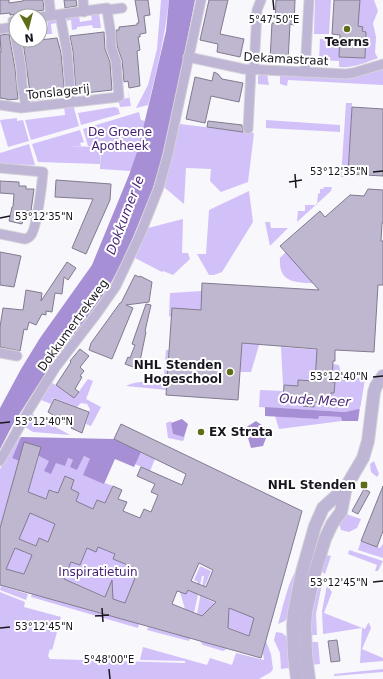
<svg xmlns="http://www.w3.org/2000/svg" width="383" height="679" font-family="'DejaVu Sans',sans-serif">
<rect width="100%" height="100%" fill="#f8f7fc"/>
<g fill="#d2c0f9">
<path d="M161 0H169C165 36 157 70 148 105L136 108 148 85 157 49Z"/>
<path d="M315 0H331L329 34H314Z"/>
<path d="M354 0H374L378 11 373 23 376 37 375 53 378 58C365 63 353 68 339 67V61L319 60 320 39H340L339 57 365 58 366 32 362 31 363 27 358 26 359 0Z"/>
<path d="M99 13 101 28H93L92 25 77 27V29L72 30 71 20 64 21V18L79 16 80 22 92 20 91 14Z"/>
<path d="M56 19 57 23 51 24 52 34H46L45 30 40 31V28L48 26 47 20Z"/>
<path d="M380 68H383V85L288 80 287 86 280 84V75L356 77Z"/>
<path d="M261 74H267L269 85 258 84V76Z"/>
<path d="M128 90 131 106 120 107 118 99 129 98Z"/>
<path d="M346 103H352L348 177H341Z"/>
<path d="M73 105 79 126 31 140 25 120 65 115 64 106Z"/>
<path d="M114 107 118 108 120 114 81 125 78 113Z"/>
<path d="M139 112 141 120 145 121 138 149 131 171 100 169 101 146H88L83 129Z"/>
<path d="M17 118V121L23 120 29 141 8 147 0 120Z"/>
<path d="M266 120 340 125V132L266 128Z"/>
<path d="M180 124 254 133 248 182 221 192 210 181 211 169 186 168 184 204 164 187Z"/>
<path d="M80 130 84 142 80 143 81 146H67L100 147V164L38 162 32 144Z"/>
<path d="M29 144 35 165 0 164V153Z"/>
<path d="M324 187H332L331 191 297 222 298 211H305V205H317L318 194 320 193V189H323Z"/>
<path d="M249 191 253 222 222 272 214 275H209L197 254H206L209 210Z"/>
<path d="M183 219 182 253H188L190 259 173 275 163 271 162 272 135 258 148 228Z"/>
<path d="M265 222H270L271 228H288L270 246Z"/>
<path d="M286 252 318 284C298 282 278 285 280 258Z"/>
<path d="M202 291 201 310 173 308 172 317 169 316 170 293Z"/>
<path d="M251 341 260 342 251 372H240L242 343 251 344Z"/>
<path d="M281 347 322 350 315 384 298 381V386L283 385Z"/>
<path d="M166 350H169L167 390 126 386C134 382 137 383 146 381 155 379 153 374 164 375Z"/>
<path d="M333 364 339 365C341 377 350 381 361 377L365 379 360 410 345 412 259 407 260 390 284 391 283 399H293V402L303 403 314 407V402L330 403Z"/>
<path d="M88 379 93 381 86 399 101 407 91 426 86 424 90 409 87 404 81 403 77 407 53 398 51 404 41 400 51 382 70 395 75 397Z"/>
<path d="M32 414 70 435 33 432 25 427Z"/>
<path d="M275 416 318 419V416L342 417V421L279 429Z"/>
<path d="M171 421 173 434 185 437 183 441 168 438 166 423Z"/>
<path d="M21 437 12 458 19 461 0 527V469L17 439Z"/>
<path d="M141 452 155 459 150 471 135 464Z"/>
<path d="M39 456 57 463 68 458 73 460 77 470 84 456 90 459 104 484 105 483 113 486 105 503 97 500 89 517 76 501 79 493 71 489 74 480 65 477 58 494 53 490 52 492 49 490 45 499 28 492Z"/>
<path d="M374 461 379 474 377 477 371 472 370 464Z"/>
<path d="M30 513 64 528 52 533 48 542 39 538 36 546 27 543 23 552 32 555 24 574 6 569Z"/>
<path d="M346 514 361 519 357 528 349 532 341 530 339 523Z"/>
<path d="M361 541 380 548 383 544V558L358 550Z"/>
<path d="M100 543 108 546 106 551 115 554 113 559 130 566 127 575 135 579 125 603 109 598 62 578 71 562 80 565 87 548 96 551Z"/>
<path d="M349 550 383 561 378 571H375L377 565 348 554Z"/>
<path d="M323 554 331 556 325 574 321 571Z"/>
<path d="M302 565 293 582 287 618 285 621 278 624C282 611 290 570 302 565Z"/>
<path d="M200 566 211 571 201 596 215 603 228 619 229 608H231L262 591 249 636 197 614 204 576H202L194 613 185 609 180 592 186 594 188 590 194 593 198 582 194 580Z"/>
<path d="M322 584 316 614 317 635H312C310 624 313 591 322 584Z"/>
<path d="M327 585 332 592 324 613 365 629 368 623H369L371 628 362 649 383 658V661L360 663 362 628 323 634 322 611Z"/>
<path d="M1 586 28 594 26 600 0 590Z"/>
<path d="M0 592 25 602 24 607 61 617 53 647 52 650 50 649 48 656 50 659 185 663V661L140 660 143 647 207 665 210 658 232 665 236 653 264 660 263 653 266 641 271 654 273 669 271 672 259 679H0Z"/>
<path d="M32 594 139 624 138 628 31 597Z"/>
<path d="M148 627 190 638 189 641 147 630Z"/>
<path d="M276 632 282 633 286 636 287 640 289 668 281 669 280 653 274 640Z"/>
<path d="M200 641 227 649 223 651 203 645Z"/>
<path d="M311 642H318L320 664 311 665Z"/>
<path d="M383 669V672L334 676V674Z"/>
</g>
<g fill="#a78fd5">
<path d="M169 0H195L173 111 160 165 152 191 131 242 120 266 107 290 36 388 13 424 0 449V408L21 369 40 338 92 265 129 175 138 149 153 87 166 31Z"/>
<path d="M383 404 359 419 358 421H342L341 417 319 416 318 419 265 416V407L345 412Z"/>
<path d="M182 419 188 424 184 437 173 434 171 423Z"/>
<path d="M256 421 269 430 263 446 251 448 245 428Z"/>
<path d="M21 437 114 439 141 452 134 467 115 459 104 484 83 475 90 459 84 456 77 470 70 467 73 460 68 458 65 466 56 463 51 474 44 471 49 461 23 448 19 461 12 458Z"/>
</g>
<path fill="#f8f7fc" d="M383 402V416L358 421 360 407Z"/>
<g fill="#beb7cf" stroke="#817a90" fill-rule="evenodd">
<path d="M0 0H9V3L23 1V0H43L44 10 10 15V13L0 14Z"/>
<path d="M64 0H76L77 6 65 8Z"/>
<path d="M135 0H148L150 15 144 16 146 33 140 34V37H138L140 50 137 51 140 86 129 88 128 81 124 82 122 60 117 46 116 30H119V27L137 25V23H139Z"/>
<path d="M209 0H228L220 34 244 39 240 57 217 52 218 44 200 40Z"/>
<path d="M276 0H295L294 25 290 24 288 61 270 60 272 23H275Z"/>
<path d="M334 0H360L358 26 363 27 362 31 366 32 365 58 339 57 340 35 332 34Z"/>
<path d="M104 32 105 49 110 62 112 90 76 94 73 52 70 36Z"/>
<path d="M9 34 15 68 18 99 7 100V99L0 98V52H1L0 35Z"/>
<path d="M57 38 61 53 65 96 31 100 23 42Z"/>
<path d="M214 72 218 74 222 79 243 83 239 102 211 96 205 123 186 119 195 77 212 81Z"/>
<path d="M352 107 383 109V176L348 174Z"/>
<path d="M208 121 242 125 243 132 207 127Z"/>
<path d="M56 180 111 184 110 200 86 254 72 248 93 199 55 197Z"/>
<path d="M0 181 19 182V186H26V189H34L31 211H25L22 224 9 221 12 207H13L14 194 0 193Z"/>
<path d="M368 189 383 190V223H382L381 241H383V285H378L374 352 335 350V361H333L332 382H335L334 393H331L330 403 314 402V407L303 406V403L293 402V399H283L284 385 298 386V380L315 381 317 349 242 343 238 400 166 395 172 308 201 310 202 283 319 290 280 246 320 211 325 217 350 195 364 196Z"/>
<path d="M0 252 21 256 14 287 0 285Z"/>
<path d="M67 262 76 268 68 280 64 277 62 294 55 293 52 312 46 311V315L42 314 36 325 29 322 27 330 24 329 20 351 0 347V327L3 308 23 310 26 290 42 293 41 301Z"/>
<path d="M135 275 139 277 140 276 152 282 149 302 126 305 133 308 112 359 89 350 91 343 120 303H121Z"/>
<path d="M146 304 151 305 145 331 146 332 140 361 141 362 139 369 125 364 128 357 130 358 135 345 132 344Z"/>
<path d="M80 349 89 356 80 367 84 371 80 376 82 377 75 389 79 392 74 398 56 385 71 362 70 361Z"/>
<path d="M54 399 89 412 82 433 71 428 72 427 48 412Z"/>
<path d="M121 424 302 511 261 658 0 585V528L24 442 41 447 28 492 46 499 49 490 58 493 65 476 74 480 71 489 79 493 76 501 93 509 97 500 105 503 113 486 122 490 118 499 127 502 123 511 140 518 144 509 151 512 158 495 151 492 155 484 137 476 141 467 182 485 186 474 114 439ZM30 513 55 524 48 542 39 538 36 546 19 539ZM98 547 115 554 113 559 130 566 127 575 135 578 125 603 113 599 112 580 105 597 64 579 71 562 80 565 87 548 96 552ZM15 548 32 555 24 574 6 569ZM199 563 213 570 206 587 191 581ZM188 590 190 591 216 602 202 616 172 604 177 591 186 594ZM229 608 254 618 249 636 228 628Z"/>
<path d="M383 486V531L377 547 361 541Z"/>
<path d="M364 489 370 492 358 514 352 511Z"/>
<path d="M337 640 340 661 331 662 328 641Z"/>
</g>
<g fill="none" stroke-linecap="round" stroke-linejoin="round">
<g stroke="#d4d3d9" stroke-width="11">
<g id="minor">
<path d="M49 0 51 16"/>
<path d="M83 0 84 12"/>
<path d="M60 15 67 52 71 101"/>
<path d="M40 17 107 8V10L122 8"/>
<path d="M16 20 13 21 16 37"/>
<path d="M0 29 14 27"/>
<path d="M16 40 21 67 22 84 26 107"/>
<path d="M188 57 244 69 346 74 353 73 383 64"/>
<path d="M254 70 257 10 261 0"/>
<path d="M305 72 309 0"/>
<path d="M0 105 21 108 119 97 116 61 111 47V35L107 10"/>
<path d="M248 129 251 70"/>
<path d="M0 168 43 172C42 184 37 227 31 235 29 238 28 238 25 239L0 234"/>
<path d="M0 353 17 356"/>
<path d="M0 461 30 408 55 368 95 316 116 286 140 235 159 187 168 154 201 0"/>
</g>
</g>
<g stroke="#d4d3d9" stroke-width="14">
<g id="tertiary">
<path d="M297 679 294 655 293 625 294 613 302 572 315 526 323 508 346 487 363 458 368 441 374 392 376 386 383 376"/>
<path d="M309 679 306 655 305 625 306 611 314 575 325 539 332 524 341 512 346 487"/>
</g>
</g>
<use href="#minor" stroke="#bfb5d5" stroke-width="9"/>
<use href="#tertiary" stroke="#bfb5d5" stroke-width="12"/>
</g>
<path fill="none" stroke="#19161f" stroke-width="1.5" d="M273 0 274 10M373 172 383 171M295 174 296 188M289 182 302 180M0 218 10 216M373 377 383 376M0 423 10 422M373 582 383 581M102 608 103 622M95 616 109 615M0 628 10 627M109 669 110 679"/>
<g fill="#5e6d18" stroke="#fff" stroke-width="1.5">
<circle cx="347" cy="29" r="4"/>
<circle cx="230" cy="372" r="4"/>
<circle cx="201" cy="432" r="4"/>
<rect x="360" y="481" width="8" height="8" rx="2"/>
</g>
<g text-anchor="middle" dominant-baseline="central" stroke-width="4" stroke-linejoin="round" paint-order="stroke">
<g font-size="12" font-weight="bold" fill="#19161f" stroke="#fff" text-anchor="end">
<text x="347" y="42" text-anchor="middle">Teerns</text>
<text x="222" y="365">NHL Stenden<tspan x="222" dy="14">Hogeschool</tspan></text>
<text x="209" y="432" text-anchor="start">EX Strata</text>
<text x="356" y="485">NHL Stenden</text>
</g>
<g font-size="12" fill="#19161f" stroke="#fff">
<text transform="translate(286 59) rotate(3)">Dekamastraat</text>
<text transform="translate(58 92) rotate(-6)">Tonslagerij</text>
<text transform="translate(73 325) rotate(-54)">Dokkumertrekweg</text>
</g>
<g font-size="12" fill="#431e71" stroke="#fff">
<text x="120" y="132">De Groene<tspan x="120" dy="14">Apotheek</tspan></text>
<text x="98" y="572">Inspiratietuin</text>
</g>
<g font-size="13" font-style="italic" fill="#4d2a7d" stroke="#fff">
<text transform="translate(125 215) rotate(-69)">Dokkumer Ie</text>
<text transform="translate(315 400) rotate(3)">Oude Meer</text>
</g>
</g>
<g font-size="10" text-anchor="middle" fill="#19161f" stroke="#fff" stroke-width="4" stroke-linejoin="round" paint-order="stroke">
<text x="274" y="23">5°47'50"E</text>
<text x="339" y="175">53°12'35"N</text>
<text x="44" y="220">53°12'35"N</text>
<text x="339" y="380">53°12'40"N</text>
<text x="44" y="425">53°12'40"N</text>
<text x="339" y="586">53°12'45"N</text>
<text x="44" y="630">53°12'45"N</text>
<text x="109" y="663">5°48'00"E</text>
</g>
<g transform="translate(28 28) rotate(173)"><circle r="19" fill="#ffffff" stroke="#a3a2a5"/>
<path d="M0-3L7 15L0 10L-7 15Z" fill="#5e6d18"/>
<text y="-6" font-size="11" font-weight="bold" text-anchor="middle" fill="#19161f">N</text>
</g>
</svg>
